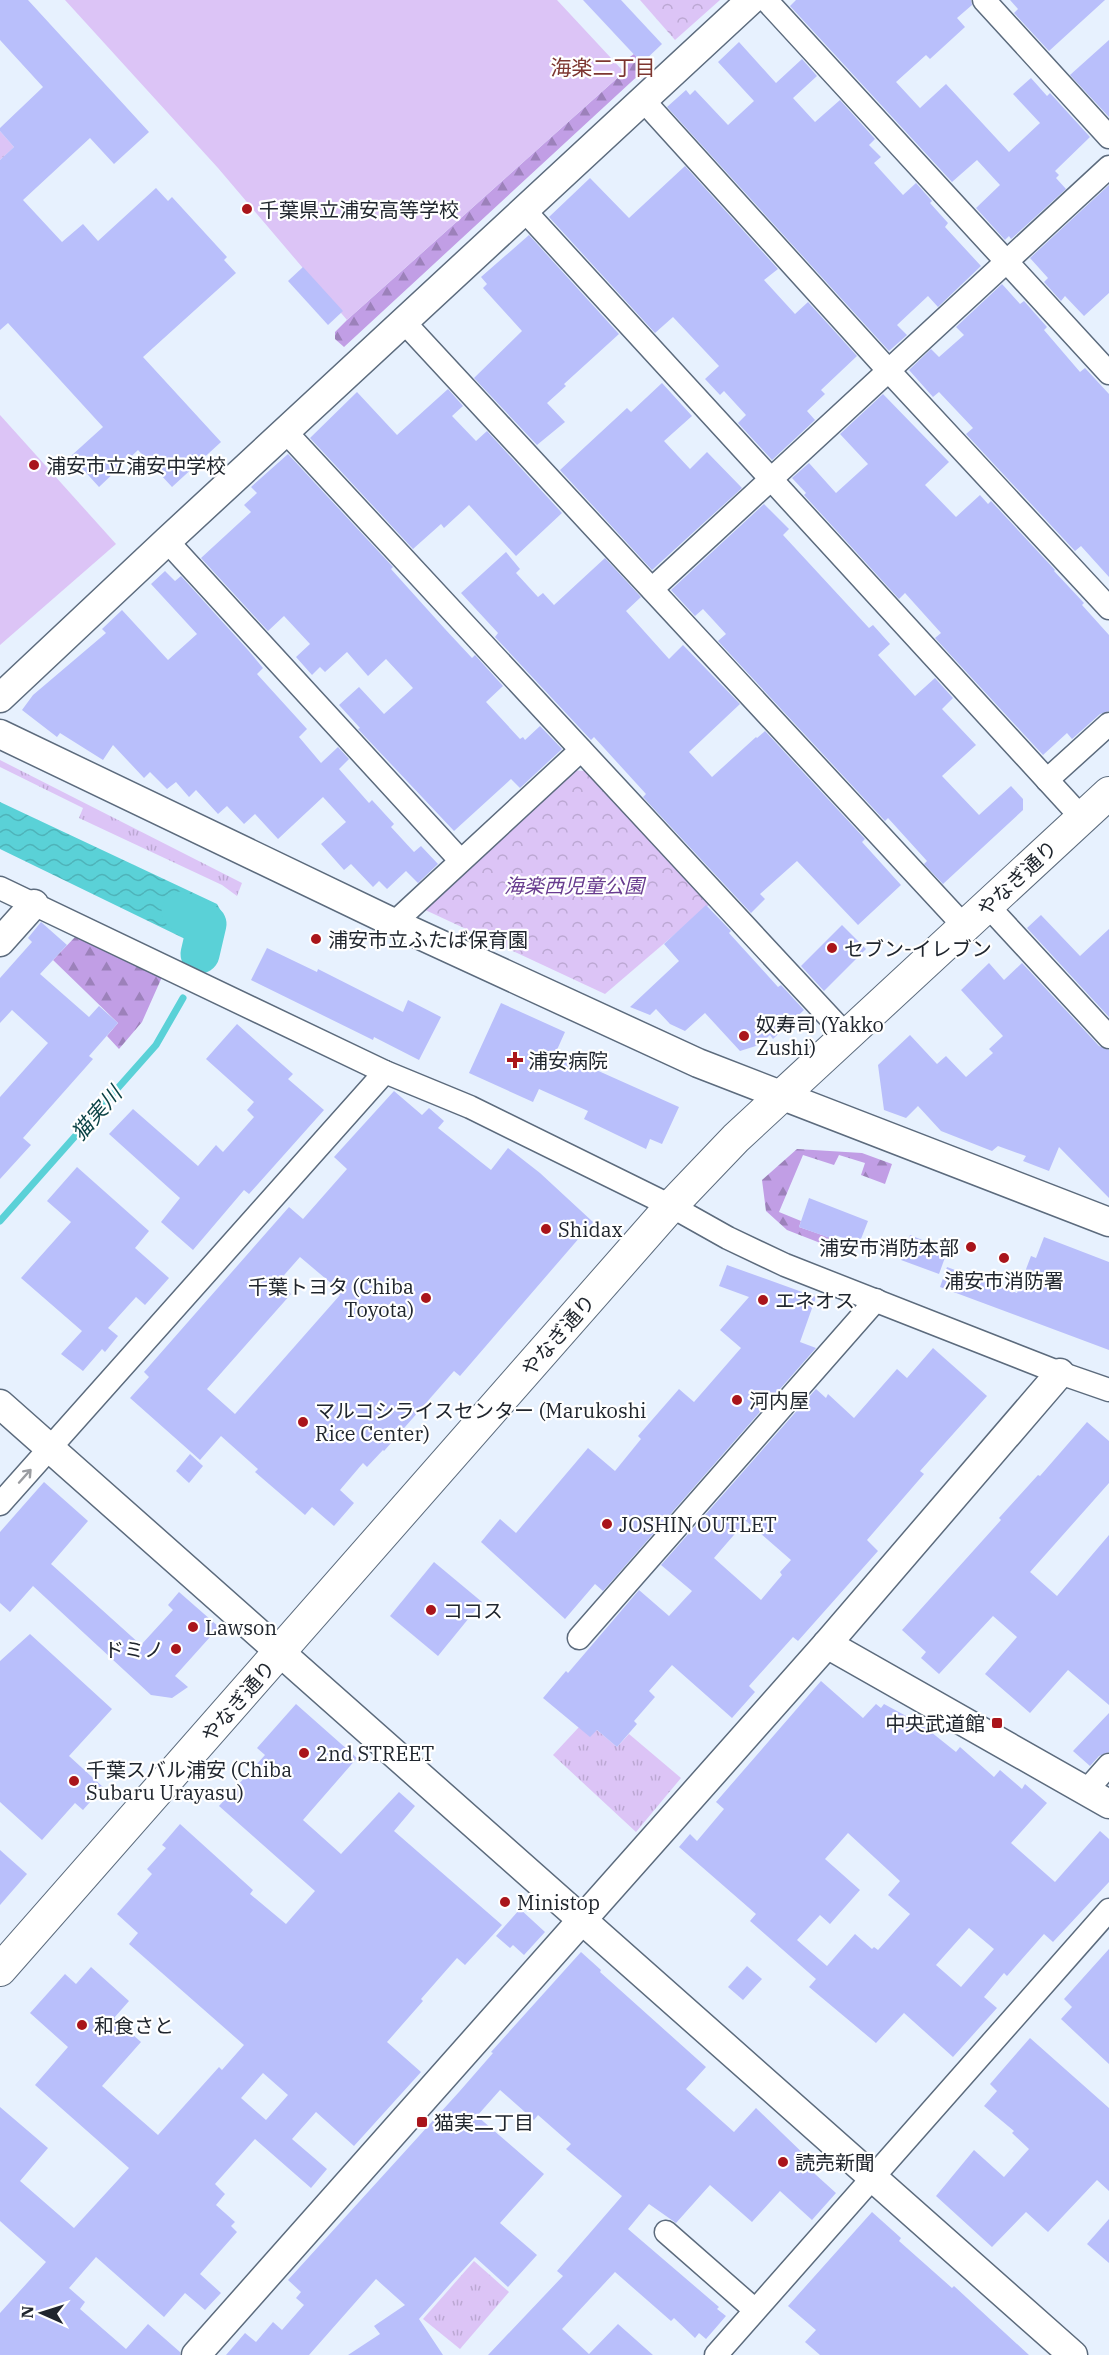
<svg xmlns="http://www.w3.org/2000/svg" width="1109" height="2355" font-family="'IBM Plex Serif','Noto Sans JP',serif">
<defs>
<pattern id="grass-tufts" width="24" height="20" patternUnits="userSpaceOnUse" patternTransform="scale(1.5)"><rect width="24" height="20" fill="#dcc4f6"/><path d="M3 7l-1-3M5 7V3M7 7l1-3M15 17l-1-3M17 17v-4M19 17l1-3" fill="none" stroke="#bca8d3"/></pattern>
<pattern id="forest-firs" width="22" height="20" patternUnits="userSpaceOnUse" patternTransform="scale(1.5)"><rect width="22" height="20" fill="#c19ee5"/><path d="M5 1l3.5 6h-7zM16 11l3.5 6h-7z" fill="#9c81ba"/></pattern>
<pattern id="park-crowns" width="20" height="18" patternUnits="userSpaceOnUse" patternTransform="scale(1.5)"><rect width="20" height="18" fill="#dcc4f6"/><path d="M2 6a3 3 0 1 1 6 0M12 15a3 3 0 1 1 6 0" fill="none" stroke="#bca8d3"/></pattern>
<pattern id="water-waves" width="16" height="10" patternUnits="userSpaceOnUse" patternTransform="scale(1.5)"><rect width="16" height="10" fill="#5ad1d7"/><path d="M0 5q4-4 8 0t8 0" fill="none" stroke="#4eb3b9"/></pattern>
</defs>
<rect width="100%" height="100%" fill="#e7f1fe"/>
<g fill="url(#grass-tufts)">
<path d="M0 131 14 147 0 160Z"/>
<path d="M0 760 242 883 237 896 222 885 79 818 83 808 0 767Z"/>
<path d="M579 1727 597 1730 617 1747 629 1734 681 1778 636 1832 553 1755Z"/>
<path d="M474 2261 509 2292 460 2349 423 2319Z"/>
</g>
<g fill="url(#forest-firs)">
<path d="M634 54 642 63 643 71 344 347 335 339V332L347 320 624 72 628 68 627 59Z"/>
<path d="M76 936 162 977 142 1022 119 1049 107 1036 118 1023 53 960Z"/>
<path d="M797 1149 862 1153 892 1164 885 1184 861 1175 865 1163 839 1155 834 1165 803 1155 779 1212 801 1221 799 1227 831 1238 828 1246 787 1230 766 1211 762 1180Z"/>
</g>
<g fill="url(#park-crowns)">
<path d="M640 0H720L675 40Z"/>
<path d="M571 770 585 771 709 905 605 994 421 908Z"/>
</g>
<g fill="#dcc4f6">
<path d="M65 0H557L624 72 347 320 218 168Z"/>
<path d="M0 415 116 544 0 645Z"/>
</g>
<path fill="url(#water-waves)" d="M0 802 217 904C230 926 225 932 216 954L0 849Z"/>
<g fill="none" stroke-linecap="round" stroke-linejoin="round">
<path stroke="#5ad1d7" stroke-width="7" d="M0 1221 156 1045 183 998"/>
<path stroke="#5ad1d7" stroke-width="39" d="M181 911 207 924 200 954"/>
</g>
<g fill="#b9bffb" fill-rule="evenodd">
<path d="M0 0H28L149 132 114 164 90 138 23 200 62 242 83 224 98 241 156 188 168 201 172 197 227 257 224 260 236 273 143 357 221 442 172 487 138 450 99 487 71 456 103 427 8 323 0 330V160L14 147 0 131V128L43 87 0 40Z"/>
<path d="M583 0H621L662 44 642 63Z"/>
<path d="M796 0H971L972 5 957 18 965 27 930 59 926 55 896 82 920 108 946 84 1009 152 1040 123 1013 94 1031 78 1047 96 1050 93 1090 137 1055 171 1059 175 1056 178 1066 189 1011 239 1009 236 1005 240 976 208 1000 185 977 160 952 182 790 6Z"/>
<path d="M1010 0H1105L1049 51 1014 13 1018 9Z"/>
<path d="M1109 40V117L1070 75Z"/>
<path d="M739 42 776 83 802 59 817 76 793 98 815 122 840 100 875 139 869 145 881 157 874 163 903 195 916 183 932 201 930 203 948 223 945 227 981 266 938 307 928 296 897 325 907 335 889 351 667 107 686 90 690 95 695 90 728 125 754 101 718 62Z"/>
<path d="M685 166 778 269 764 280 795 314 808 302 857 356 821 390 825 394 807 411 815 420 772 460 738 423 746 415 724 391 720 395 705 379 719 366 673 317 655 333 549 217 590 178 629 218Z"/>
<path d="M1109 185V293L1084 316 1065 296 1061 301 1044 282 1048 278 1030 258Z"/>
<path d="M529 235 619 334 564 384 566 386 547 403 565 422 537 445 474 378 522 331 483 288 487 284 481 277Z"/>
<path d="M303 267 343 311 328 325 288 281Z"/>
<path d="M1002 284 1020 304 1024 301 1047 327 1044 330 1080 372 1085 368 1109 394V577L1081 546 1075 551 991 461 966 434 973 428 939 392 933 397 909 370 931 349 939 357 964 335 956 327Z"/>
<path d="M662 383 692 416 664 441 690 469 707 452 742 488 652 570 560 470 627 408 631 412Z"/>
<path d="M448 389 463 406 452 416 476 441 487 431 562 513 516 556 469 505 444 528 441 524 413 549 310 438 357 392 397 435Z"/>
<path d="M883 394 949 462 925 485 956 517 980 495 988 504 991 501 1055 570 1054 571 1084 603 1082 605 1109 635V711L1100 714 1072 739 1067 733 1043 755 935 638 941 633 905 593 899 599 804 495 806 493 792 478 809 463 836 493 868 464 840 434Z"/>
<path d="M288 454 393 567 391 569 445 629 472 658 475 655 503 686 486 702 520 739 523 737 525 740 540 726 562 749 520 788 511 779 454 831 358 729 360 728 339 705 359 687 384 714 413 688 386 659 368 676 347 652 325 672 320 667 312 675 296 657 310 644 284 616 268 631 201 558 251 512 244 505 257 493 251 487Z"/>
<path d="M764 504 789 529 783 535 869 628 873 625 890 644 878 655 915 696 935 678 953 698 942 709 976 745 942 776 979 815 1011 786 1023 799V810L943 884 924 864 927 861 888 818 885 821 718 641 726 634 703 609 695 616 671 590Z"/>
<path d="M506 552 520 569 516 573 538 597 543 593 554 605 605 558 641 597 626 611 669 659 683 645 740 704 689 752 712 777 756 737 757 738 765 731 865 839 862 842 901 885 858 925 797 861 760 894 765 899 751 913 643 797 646 794 594 737 591 740 495 637 498 633 461 593Z"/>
<path d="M165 571 175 581 181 576 248 650 263 668 257 674 307 729 299 737 321 763 338 747 349 759 339 769 369 803 372 800 394 824 391 827 414 852 421 846 438 864 418 883 406 871 387 889 379 881 373 887 351 864 344 870 321 844 346 822 323 797 278 839 255 814 244 824 227 806 218 814 196 790 189 797 176 782 167 789 150 772 144 778 113 745 103 760 60 733 57 737 22 710 33 695 106 633 102 629 122 610 168 660 197 634 151 584Z"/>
<path d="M706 905 731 931 729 933 778 987 781 985 804 1010 773 1039 770 1035 759 1045 740 1051 705 1013 685 1031 670 1024 656 1009 650 1015 630 1007 679 961 664 944Z"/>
<path d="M1041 915 1080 956 1109 929V1017L1027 928Z"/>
<path d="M41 922 67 945 40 974 89 1017 99 1006 118 1023 89 1056 93 1059 23 1138 31 1145 0 1179V1097L48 1043 12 1010 0 1023V978L32 942 28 938Z"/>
<path d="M842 925 866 949 824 991 801 966Z"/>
<path d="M267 948 317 972 318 969 403 1012 408 1000 441 1017 419 1060 374 1037 373 1040 251 980Z"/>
<path d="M989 963 1004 980 1022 963 1099 1046 1109 1050V1198L1059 1147 1049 1171 1023 1161 1026 1156 998 1146 992 1151 941 1131 918 1106 906 1118 884 1110 878 1065 910 1035 937 1064 946 1056 966 1077 993 1053 989 1049 1003 1036 961 990Z"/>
<path d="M501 1003 565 1032 556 1052 679 1107 662 1144 650 1139 646 1149 584 1119 588 1111 539 1089 533 1102 469 1073Z"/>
<path d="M237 1024 293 1074 288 1079 324 1110 249 1194 244 1190 193 1250 161 1222 180 1198 109 1134 133 1109 198 1166 216 1145 223 1152 254 1117 247 1110 254 1102 206 1059Z"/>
<path d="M394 1091 422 1115 429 1108 444 1121 438 1128 491 1170 508 1148 540 1173 593 1222 460 1376 454 1371 384 1451 383 1450 367 1467 363 1463 340 1490 354 1503 334 1526 312 1507 305 1515 255 1472 258 1469 221 1436 200 1460 130 1398 149 1377 144 1372 289 1207 303 1219 347 1169 334 1157ZM300 1257 332 1284 330 1286 340 1295 235 1414 207 1389 291 1294 278 1282Z"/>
<path d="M77 1167 149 1231 135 1248 169 1278 145 1305 136 1297 108 1328 118 1336 105 1352 102 1349 83 1371 61 1354 82 1331 21 1278 71 1222 47 1201Z"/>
<path d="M809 1198 868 1221 859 1244 835 1235 833 1239 799 1227Z"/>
<path d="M910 1235 937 1246 936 1249 947 1252 939 1274 901 1260Z"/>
<path d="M1044 1237 1109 1262V1350L940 1287 947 1267 1017 1293 1031 1256 1036 1258Z"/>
<path d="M727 1265 816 1297 800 1342 816 1348 603 1591 595 1584 565 1619 481 1542 500 1519 516 1533 588 1448 615 1471 641 1439 638 1436 679 1389 694 1402 741 1348 720 1330 749 1297 719 1286Z"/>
<path d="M933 1348 987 1396 920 1471 924 1474 867 1540 878 1551 798 1641 793 1637 749 1686 755 1692 732 1718 672 1665 649 1691 655 1697 634 1721 637 1724 617 1747 597 1730 590 1737 543 1698 566 1671 568 1673 639 1590 669 1616 692 1591 661 1565 816 1389 826 1398 828 1394 854 1418 897 1369 907 1378ZM746 1521 791 1560 780 1572 782 1575 761 1600 714 1558Z"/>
<path d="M1087 1422 1109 1441V1483L1030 1572 1057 1596 1109 1535V1705L1068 1670 1030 1713 985 1674 1017 1637 993 1616 939 1674 921 1658 926 1652 902 1630 1001 1520 999 1518 1038 1475 1040 1476Z"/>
<path d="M190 1454 203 1466 189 1483 176 1471Z"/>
<path d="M44 1482 88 1521 51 1564 141 1645 173 1610 168 1605 179 1592 219 1627 175 1676 188 1687 172 1698 151 1695 33 1586 10 1612 0 1603V1532Z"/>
<path d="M434 1562 482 1602 438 1656 390 1616Z"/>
<path d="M30 1634 112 1709 69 1756 103 1787 83 1810 75 1803 42 1840 0 1802V1661Z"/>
<path d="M821 1681 863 1718 876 1704 881 1708 884 1704 921 1724 956 1752 960 1747 994 1777 1000 1770 1022 1789 1025 1784 1047 1803 1011 1843 1055 1882 1100 1831 1109 1839V1882L1053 1942 1044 1934 1007 1976 1004 1973 984 1997 997 2008 953 2057 904 2013 876 2043 809 1987 816 1979 750 1921 756 1914 679 1847 690 1834 697 1841 724 1809 716 1802ZM848 1833 900 1881 888 1895 910 1914 878 1950 874 1947 872 1949 855 1934 827 1966 797 1940 820 1915 830 1924 860 1890 825 1859ZM969 1928 994 1949 961 1987 936 1965Z"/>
<path d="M296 1704 357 1758 303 1820 341 1854 399 1792 415 1806 394 1831 502 1925 465 1965 457 1958 421 1999 423 2001 387 2042 421 2072 354 2146 316 2112 292 2139 327 2169 311 2188 255 2139 215 2184 225 2194 216 2205 235 2222 231 2226 237 2232 200 2274 221 2293 205 2310 185 2293 164 2317 96 2257 69 2288 85 2302 80 2309 126 2349 148 2324 180 2352V2355H0V2313L46 2262 0 2221V2107L48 2148 20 2181 74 2228 129 2168 35 2085 68 2047 30 2013 65 1974 76 1984 91 1967 129 2001 114 2018 141 2042 102 2086 158 2135 219 2067 222 2070 244 2045 129 1944 138 1933 117 1914 152 1874 147 1869 166 1848 162 1845 180 1824 253 1890 250 1894 286 1924 315 1891 219 1806 265 1755 257 1748ZM263 2073 288 2095 266 2120 241 2098Z"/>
<path d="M1109 1713V1752L1099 1756 1090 1766 1073 1751Z"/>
<path d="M0 1850 27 1874 0 1905Z"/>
<path d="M520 1909 545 1932 524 1955 513 1945 510 1948 496 1936Z"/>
<path d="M1109 1949V2064L1061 2019 1072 2007 1064 1999Z"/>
<path d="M581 1952 601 1970 600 1972 706 2067 686 2089 734 2132 756 2108 810 2160 805 2165 836 2193 812 2220 780 2191 752 2222 710 2185 676 2223 649 2204 628 2229 719 2307 717 2309 726 2316 706 2339 699 2333 695 2338 674 2318 671 2321 615 2272 562 2329 589 2354 618 2324 653 2355H488L563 2276 557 2271 622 2196 566 2149 571 2144 538 2115 534 2120 500 2090 477 2116 544 2174 500 2223 537 2255 508 2287 475 2257 450 2284 419 2319 443 2355H348L380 2334 374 2326 405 2305 376 2279 309 2355H226L245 2333 256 2342 273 2322 282 2330 304 2305 296 2298 301 2292 288 2280 459 2092 493 2053 491 2052Z"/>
<path d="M747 1966 762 1979 743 2000 728 1987Z"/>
<path d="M1030 2038 1109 2108V2191L1097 2180 1048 2232 1026 2212 992 2247 936 2196 974 2150 1004 2177 1029 2149 1012 2133 1014 2131 984 2106 997 2091 990 2084Z"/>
<path d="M872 2212 901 2238 899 2241 952 2288 954 2286 1029 2355H820L805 2342 816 2330 788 2306Z"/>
<path d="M1109 2219V2263L1087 2244Z"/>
</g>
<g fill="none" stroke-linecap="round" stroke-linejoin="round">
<g stroke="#5c6b7d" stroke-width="25">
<g id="minor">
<path d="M766 0 1109 373"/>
<path d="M984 0 1109 137"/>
<path d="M643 100 888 370 1109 608"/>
<path d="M524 210 1082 818"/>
<path d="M404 322 964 926"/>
<path d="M285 431 846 1035"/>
<path d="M167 541 460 860"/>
<path d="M652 589 1109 167"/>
<path d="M1047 780 1109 724"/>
<path d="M0 888 385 1072 470 1107 671 1206 728 1238 785 1265 1060 1373 1109 1390"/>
<path d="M987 905 1109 1037"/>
<path d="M394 923 581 750"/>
<path d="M0 1504 385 1072"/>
<path d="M579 1638 876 1300"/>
<path d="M1086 1791 1109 1765"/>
<path d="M666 2232 755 2310"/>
<path d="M716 2355 1109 1910"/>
</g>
</g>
<g stroke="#5c6b7d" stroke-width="31">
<g id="tertiary">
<path d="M0 698 167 541 751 0"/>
<path d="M0 734 394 923 698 1063 1109 1222"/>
<path d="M0 942 34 904"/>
<path d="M0 1404 1073 2355"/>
<path d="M827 1644 1109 1804"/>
<path d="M196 2355 827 1644 1060 1373"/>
</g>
</g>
<g stroke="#5c6b7d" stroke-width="34">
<path id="secondary" d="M0 1970 671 1206 736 1138 1109 793"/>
</g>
<use href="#minor" stroke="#fff" stroke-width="22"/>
<use href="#tertiary" stroke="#fff" stroke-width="28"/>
<use href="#secondary" stroke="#fff" stroke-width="32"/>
</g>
<defs><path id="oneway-shaft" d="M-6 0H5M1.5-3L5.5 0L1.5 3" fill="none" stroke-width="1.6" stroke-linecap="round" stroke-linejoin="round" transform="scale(1.5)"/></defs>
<use stroke="#9b9da1" href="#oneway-shaft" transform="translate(25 1476) rotate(-48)"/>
<g fill="#a9151b" stroke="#fff" stroke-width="2">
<circle cx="247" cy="209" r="6"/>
<circle cx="34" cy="465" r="6"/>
<circle cx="316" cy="939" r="6"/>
<circle cx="832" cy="948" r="6"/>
<circle cx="744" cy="1036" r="6"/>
<path d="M512 1051h6v6h6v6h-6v6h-6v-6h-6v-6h6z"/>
<circle cx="546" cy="1229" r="6"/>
<circle cx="971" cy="1247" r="6"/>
<circle cx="1004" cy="1258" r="6"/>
<circle cx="426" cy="1298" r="6"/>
<circle cx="763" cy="1300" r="6"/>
<circle cx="737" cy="1400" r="6"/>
<circle cx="303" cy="1422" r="6"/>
<circle cx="607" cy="1524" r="6"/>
<circle cx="431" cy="1610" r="6"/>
<circle cx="193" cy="1627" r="6"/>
<circle cx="176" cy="1649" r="6"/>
<rect x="991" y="1717" width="12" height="12" rx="3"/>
<circle cx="304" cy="1753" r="6"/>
<circle cx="74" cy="1781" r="6"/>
<circle cx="505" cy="1902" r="6"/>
<circle cx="82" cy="2025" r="6"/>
<rect x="416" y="2116" width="12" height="12" rx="3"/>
<circle cx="783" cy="2162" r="6"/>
</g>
<g text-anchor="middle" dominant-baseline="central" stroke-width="4.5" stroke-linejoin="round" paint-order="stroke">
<g font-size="20" fill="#20262e" stroke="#fff" text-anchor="start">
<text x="259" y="209">千葉県立浦安高等学校</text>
<text x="46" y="465">浦安市立浦安中学校</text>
<text x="328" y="939">浦安市立ふたば保育園</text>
<text x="844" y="948">セブン-イレブン</text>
<text x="756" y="1024">奴寿司 (Yakko<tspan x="756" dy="23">Zushi)</tspan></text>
<text x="528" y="1060">浦安病院</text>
<text x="558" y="1229">Shidax</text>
<text x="959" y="1247" text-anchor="end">浦安市消防本部</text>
<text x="1004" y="1280" text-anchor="middle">浦安市消防署</text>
<text x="414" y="1286" text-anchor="end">千葉トヨタ (Chiba<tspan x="414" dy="23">Toyota)</tspan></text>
<text x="775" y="1300">エネオス</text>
<text x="749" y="1400">河内屋</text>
<text x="315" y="1410">マルコシライスセンター (Marukoshi<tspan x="315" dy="23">Rice Center)</tspan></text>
<text x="619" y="1524">JOSHIN OUTLET</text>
<text x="443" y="1610">ココス</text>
<text x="205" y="1627">Lawson</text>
<text x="164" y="1649" text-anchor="end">ドミノ</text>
<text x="985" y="1723" text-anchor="end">中央武道館</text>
<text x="316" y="1753">2nd STREET</text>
<text x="86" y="1769">千葉スバル浦安 (Chiba<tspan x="86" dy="23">Subaru Urayasu)</tspan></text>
<text x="517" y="1902">Ministop</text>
<text x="94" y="2025">和食さと</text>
<text x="434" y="2122">猫実二丁目</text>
<text x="795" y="2162">読売新聞</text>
</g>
<g font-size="20" fill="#20262e" stroke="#fff">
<text transform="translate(1017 878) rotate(-43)">やなぎ通り</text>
<text transform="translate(558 1335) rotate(-49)">やなぎ通り</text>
<text transform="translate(238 1701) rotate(-49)">やなぎ通り</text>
</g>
<g font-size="20" font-style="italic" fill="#683c8f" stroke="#fff">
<text x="574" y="885">海楽西児童公園</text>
</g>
<g font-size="21" fill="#7d3631" stroke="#fff">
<text x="603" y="67">海楽二丁目</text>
</g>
<g font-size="21" font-style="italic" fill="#0c4346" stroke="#fff">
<text transform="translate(96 1113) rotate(-49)">猫実川</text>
</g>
</g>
<g transform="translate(42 2313) rotate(273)" stroke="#ffffff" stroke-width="4.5" paint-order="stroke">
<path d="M0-4.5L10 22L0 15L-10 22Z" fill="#20262e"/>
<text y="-9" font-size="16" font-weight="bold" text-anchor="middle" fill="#20262e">N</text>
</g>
</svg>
